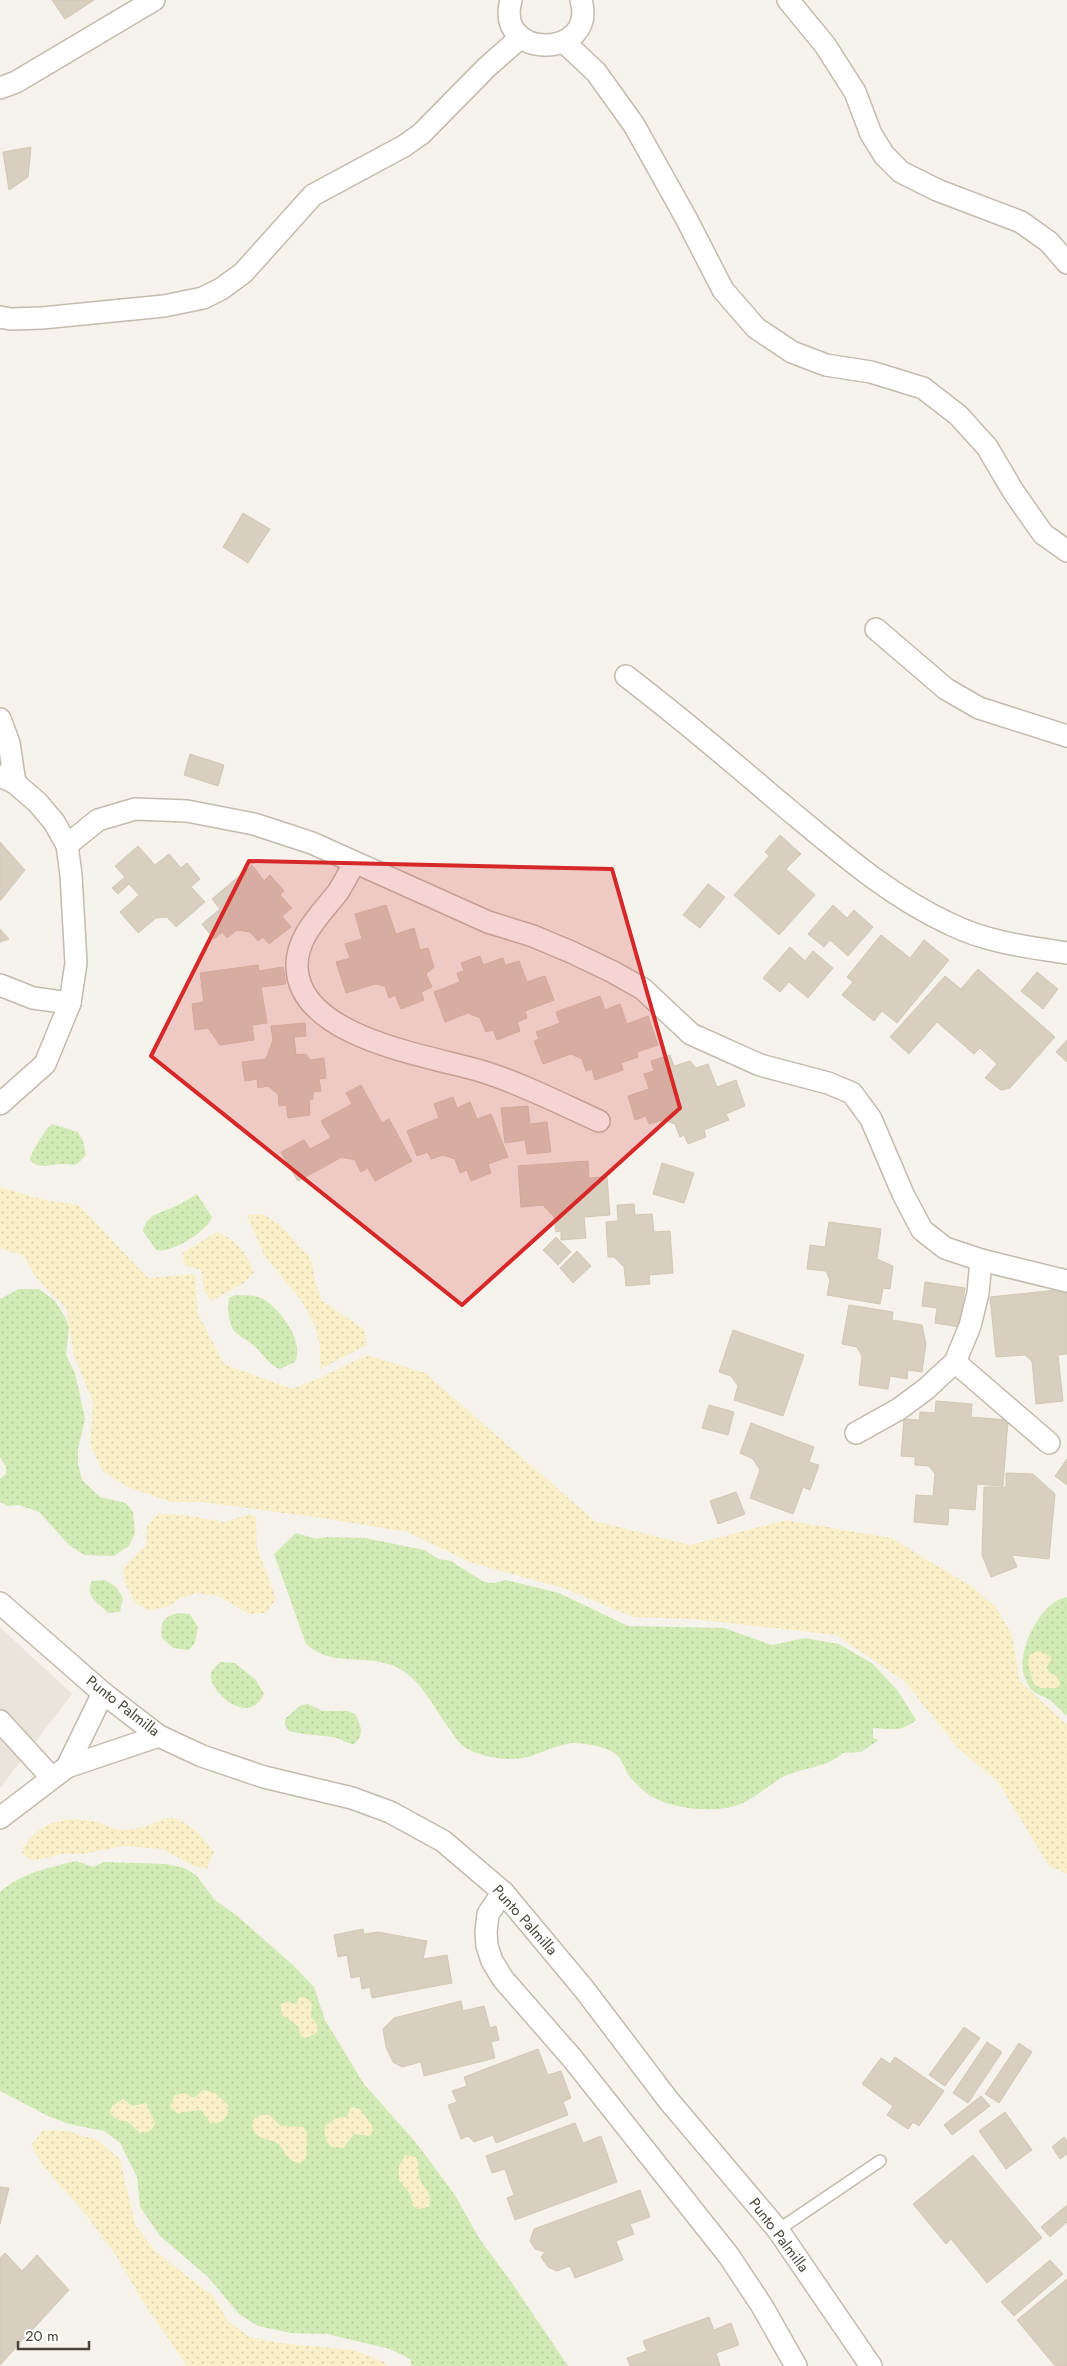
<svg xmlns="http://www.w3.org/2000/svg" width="1067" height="2366" font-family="Jost,sans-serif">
<defs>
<pattern id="grass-dots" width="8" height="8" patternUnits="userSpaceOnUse" patternTransform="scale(1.25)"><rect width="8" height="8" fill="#d2eab5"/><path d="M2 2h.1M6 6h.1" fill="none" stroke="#b6ca9c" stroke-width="1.8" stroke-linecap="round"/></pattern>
<pattern id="sand-dots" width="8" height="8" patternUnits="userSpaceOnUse" patternTransform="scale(1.25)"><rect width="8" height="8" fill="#f9efc9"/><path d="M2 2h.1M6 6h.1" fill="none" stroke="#d7cead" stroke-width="1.8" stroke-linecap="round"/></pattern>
</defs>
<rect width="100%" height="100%" fill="#f6f3ec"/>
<path fill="#eae5da" d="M0 1627 72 1694 0 1788Z"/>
<g fill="url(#grass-dots)">
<path d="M52 1124 78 1132 83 1141 86 1155C82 1159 79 1164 73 1165 72 1165 67 1164 65 1164 52 1163 40 1171 30 1160 31 1152 45 1129 52 1124Z"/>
<path d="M197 1194 212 1217C208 1231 171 1254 156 1250L143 1231C147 1213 162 1213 176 1206 184 1202 190 1198 197 1194Z"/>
<path d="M19 1289H39L55 1301 65 1317 69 1327 66 1355 75 1373 85 1419 78 1449V1463L82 1480 100 1497 126 1503 133 1512 135 1533 129 1546 114 1556 84 1555 69 1545 39 1512 19 1505 8 1506 0 1502V1479L6 1474V1467L0 1457V1299Z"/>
<path d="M235 1295C244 1296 255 1294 263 1299 280 1309 305 1341 295 1362L280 1369C268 1365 263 1353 254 1346 248 1340 237 1336 233 1329 228 1320 227 1307 229 1298Z"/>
<path d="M296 1533 317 1539 324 1537 365 1538 424 1550 439 1559 451 1561 484 1582 494 1583 506 1580 559 1593 628 1626 724 1628 772 1645 805 1638 839 1644 873 1664 898 1691 916 1720C903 1732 890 1729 873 1728V1738L879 1740 861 1752 843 1753C826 1769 800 1767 781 1778 768 1786 756 1797 743 1803 718 1814 674 1810 651 1796 644 1792 634 1782 629 1776 625 1770 623 1761 618 1756 608 1746 588 1744 575 1743 560 1743 542 1753 528 1757 509 1762 478 1757 463 1746 458 1742 454 1736 451 1731 434 1709 423 1681 398 1668 367 1652 334 1669 306 1644L274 1554Z"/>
<path d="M105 1580 116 1587 123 1598 120 1612 108 1613C98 1602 84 1597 92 1581Z"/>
<path d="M1067 1597V1716C1061 1711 1056 1705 1050 1700 1037 1692 1032 1696 1025 1678 1014 1655 1040 1601 1067 1597Z"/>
<path d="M178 1613 190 1614 198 1627 195 1643 189 1650 173 1648 162 1638C160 1622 163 1617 178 1613Z"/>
<path d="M220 1662 235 1663 256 1680 264 1694C248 1730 203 1687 212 1671 213 1668 218 1665 220 1662Z"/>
<path d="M308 1704 323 1711H347L355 1714C361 1725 365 1735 354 1744 346 1744 341 1738 332 1737 318 1735 304 1735 289 1731L285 1725V1719L301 1705Z"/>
<path d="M76 1861 93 1867 104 1862 166 1864 184 1868 196 1875 215 1900 236 1915 294 1966 314 1987 325 2020 364 2084 417 2144 455 2195 479 2238 512 2283 568 2366H412L410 2359 390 2349 327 2334 291 2333 258 2326 239 2314 208 2277 160 2236 140 2207 137 2177 120 2143 104 2131 69 2124 48 2116 0 2091V1892C21 1873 48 1868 76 1861Z"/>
</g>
<g fill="url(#sand-dots)">
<path d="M0 1187 45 1200 79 1205 148 1278 195 1274 198 1314 224 1364 292 1389 322 1377 367 1355 425 1373 595 1521 690 1545 786 1520 891 1538 971 1586 995 1606 1012 1635 1020 1681 1067 1725V1874L1049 1866 998 1782 959 1749 904 1681 836 1635 693 1619 633 1617 563 1588 472 1563 407 1532 322 1518 202 1502H171L130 1488 103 1472 90 1445 93 1402 74 1356 66 1308 36 1278 24 1256 0 1248Z"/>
<path d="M263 1214 278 1223 311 1259 315 1281 322 1301 364 1329 367 1345 320 1369V1347L315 1326 302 1302 264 1255 247 1215Z"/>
<path d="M217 1232C240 1242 245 1251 254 1273L244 1283 211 1301 204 1290 201 1270 185 1266 182 1253Z"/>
<path d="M157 1514 184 1515 225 1522 249 1514 256 1517 257 1547 276 1599 266 1613 248 1614 221 1597 198 1593 181 1598 167 1607 149 1610 135 1603 125 1583 123 1568 146 1545 147 1526Z"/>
<path d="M1039 1651 1052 1657 1047 1667 1049 1672 1058 1677 1060 1684 1058 1688H1041L1033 1683C1032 1671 1020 1654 1039 1651Z"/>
<path d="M167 1818C186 1817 203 1837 214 1852L207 1869 193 1866 162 1849 123 1846 83 1854H62L32 1861 21 1852C35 1824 62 1815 93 1821 103 1823 111 1829 122 1830 137 1831 153 1823 167 1818Z"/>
<path d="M302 1997 308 1999 312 2004 311 2017 319 2027 316 2033 307 2038 301 2036 298 2026 281 2014V2004L287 2002 297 2005 298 1998Z"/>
<path d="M203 2090 215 2093 229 2106 227 2114 223 2121 211 2124 201 2110 177 2113 170 2106 175 2095 185 2093 191 2097H195Z"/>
<path d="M123 2099 132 2106 146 2103 155 2123C152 2131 148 2132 140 2133L127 2121C119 2121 114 2119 110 2112L112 2106Z"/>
<path d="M351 2107 359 2108 372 2125 373 2132 369 2136 354 2134 343 2148 332 2147C325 2141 323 2133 326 2125L336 2118 347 2117Z"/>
<path d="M261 2115H269L281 2126 303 2127 307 2132 306 2158 301 2163C289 2162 286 2154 279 2144 267 2137 253 2141 252 2123L255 2118Z"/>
<path d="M43 2130 67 2131 97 2140 120 2159 135 2224 155 2251 213 2296 229 2322 250 2337 280 2343 353 2350 385 2362 388 2366H187L142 2300 117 2257 88 2217 43 2166 31 2145Z"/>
<path d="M405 2155 416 2157C421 2165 417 2170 419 2177 423 2190 433 2189 429 2207L417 2209 412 2205 411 2195 399 2180V2166Z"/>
</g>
<g fill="#d8cfc1" stroke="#d3c7b4">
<path d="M52 0H94L65 19Z"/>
<path d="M31 147 28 177 9 190 3 152Z"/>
<path d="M243 513 270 529 248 563 223 547Z"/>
<path d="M190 754 224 765 218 786 184 775Z"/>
<path d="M780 835 801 854 786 869 815 895 779 935 734 895 769 856 765 852Z"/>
<path d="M0 842 25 870 0 901Z"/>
<path d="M138 846 155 865 169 854 181 868 187 863 200 879 191 887 205 902 176 927 167 917 156 918 138 933 120 912 139 895 129 884 118 894 112 888 125 877 115 866Z"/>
<path d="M252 865 264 881 270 875 284 891 280 895 292 908 282 916 291 927 269 944 263 937 258 941 250 932 237 930 227 938 222 932 214 939 202 924 220 909 212 899Z"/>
<path d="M708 884 725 897 700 928 683 915Z"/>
<path d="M386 905 396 934 414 928 420 950 428 948 434 967 426 974 432 987 421 992 424 1000 401 1009 395 995 389 998 385 986 375 984 346 993 336 962 350 958 345 944 362 939 355 914Z"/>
<path d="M833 905 847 918 854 910 873 927 848 956 830 940 824 947 808 934Z"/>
<path d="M0 929 9 939 0 942Z"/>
<path d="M881 935 910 958 924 940 949 960 897 1023 882 1011 874 1021 842 995 853 982 847 977Z"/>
<path d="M790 947 805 961 813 951 833 968 808 998 789 982 780 992 763 978Z"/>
<path d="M480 956 483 965 503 958 505 965 519 961 527 982 545 976 554 1000 525 1011 527 1018 517 1022 520 1031 497 1040 493 1030 486 1032 480 1018 468 1013 445 1022 434 992 460 982 457 973 464 971 461 963Z"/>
<path d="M258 965 259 971 283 967 286 984 261 987 267 1023 252 1025 254 1040 220 1045 208 1028 195 1030 192 1004 204 1002 200 973Z"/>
<path d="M978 969 1055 1037 1010 1088 1001 1090 985 1078 997 1064 980 1048 974 1054 937 1022 909 1054 890 1037 945 976 961 989Z"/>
<path d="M1037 972 1058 989 1043 1009 1021 991Z"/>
<path d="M600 996 605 1010 620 1004 627 1024 648 1016 658 1045 637 1052 638 1057 621 1063 623 1070 595 1080 592 1069 586 1071 582 1059 571 1054 543 1064 534 1041 539 1039 536 1032 560 1023 556 1012Z"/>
<path d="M305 1023 306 1036 294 1037 296 1055 306 1054 310 1060 324 1058 326 1078 319 1079 321 1091 313 1092V1099L309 1100 310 1115 288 1118 286 1105 279 1106 278 1094 268 1086 258 1088 257 1079 245 1081 242 1062 266 1059 273 1040 271 1026Z"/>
<path d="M1067 1040V1062L1056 1052Z"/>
<path d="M670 1055 674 1066 690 1061 696 1068 708 1064 717 1087 736 1080 745 1106 726 1114 729 1120 704 1130 706 1137 688 1144 684 1135 680 1137 675 1124 663 1120 649 1124 646 1116 635 1120 628 1096 649 1089 644 1074 654 1071 651 1061Z"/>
<path d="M361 1085 382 1123 389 1119 412 1161 375 1181 368 1168 361 1172 355 1160 342 1157 298 1181 281 1152 304 1140 310 1149 331 1138 321 1121 352 1104 346 1093Z"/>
<path d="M453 1097 457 1108 470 1102 477 1119 491 1114 508 1157 488 1164 491 1173 471 1181 467 1170 460 1173 455 1159 443 1155 431 1159 428 1152 417 1156 407 1131 439 1118 434 1104Z"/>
<path d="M528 1106 530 1124 547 1122 551 1152 527 1154 525 1140 505 1143 501 1108Z"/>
<path d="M588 1161 589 1178 607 1177 610 1215 584 1217 586 1238 561 1240V1231L556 1232 554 1217 543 1205 521 1207 518 1166Z"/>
<path d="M662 1163 694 1173 684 1203 653 1194Z"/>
<path d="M634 1204 635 1215 652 1214 654 1232 670 1231 673 1273 649 1275 650 1284 626 1286 624 1267 614 1257H608L606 1222 618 1221 617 1205Z"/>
<path d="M829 1222 881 1229 877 1259 893 1266 890 1289 883 1288 880 1304 827 1295 830 1280 826 1271 807 1269 810 1245 825 1247Z"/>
<path d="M556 1237 571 1252 558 1265 543 1250Z"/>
<path d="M577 1251 591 1266 573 1283 560 1268Z"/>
<path d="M925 1282 965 1288 959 1327 935 1323 937 1308 922 1306Z"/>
<path d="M1067 1289V1354L1058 1355 1063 1401 1036 1404 1032 1361 1025 1355 996 1357 990 1297Z"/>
<path d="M849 1305 893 1312 892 1320 922 1325 926 1344 922 1372 908 1370 907 1379 890 1376 888 1389 859 1385 862 1356 857 1347 842 1344Z"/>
<path d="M733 1330 804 1355 783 1416 734 1400 738 1386 731 1376 719 1372Z"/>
<path d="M936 1401 972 1404 971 1417 1008 1420 1003 1486 977 1484 975 1510 949 1508 948 1525 914 1522 916 1495 933 1496 935 1474 929 1466 915 1465V1457L901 1456 904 1419 919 1420 920 1412 935 1413Z"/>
<path d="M709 1405 734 1412 728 1435 702 1428Z"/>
<path d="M751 1423 814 1447 809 1462 819 1465 810 1490 803 1487 793 1514 750 1498 760 1470 753 1459 740 1453Z"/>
<path d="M1067 1459V1485L1055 1476Z"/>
<path d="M1006 1473 1033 1474 1055 1494 1049 1559 1012 1555 1017 1567 991 1577 982 1555 984 1487H1006Z"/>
<path d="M736 1492 745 1514 718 1524 710 1501Z"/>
<path d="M363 1929 364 1934 378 1932 427 1941 423 1959 447 1955 452 1983 372 1998 370 1987 362 1989 360 1976 351 1978 347 1955 338 1957 334 1935Z"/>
<path d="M461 2001 463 2011 484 2006 490 2028 496 2026 499 2040 491 2042 495 2058 424 2076 421 2062 402 2067 393 2062 386 2047 383 2029 394 2018Z"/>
<path d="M964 2027 980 2038 945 2086 929 2075Z"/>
<path d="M987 2042 1002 2052 968 2103 953 2093Z"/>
<path d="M1019 2043 1032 2052 999 2103 985 2094Z"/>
<path d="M538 2049 548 2075 561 2071 571 2098 563 2102 568 2115 496 2143 493 2135 474 2142 468 2136 461 2139 448 2105 457 2102 452 2091 467 2086 464 2077Z"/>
<path d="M895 2057 944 2091 919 2126 913 2122 908 2129 887 2115 893 2106 862 2084 881 2058 890 2064Z"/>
<path d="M981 2096 990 2106 952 2135 944 2125Z"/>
<path d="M1005 2112 1032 2150 1006 2169 979 2131Z"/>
<path d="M575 2123 583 2143 601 2136 617 2182 515 2220 507 2198 514 2195 505 2169 492 2173 486 2156Z"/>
<path d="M1064 2137 1067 2141V2154L1060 2159 1052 2147Z"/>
<path d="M973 2155 1042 2238 987 2283 951 2239 946 2244 913 2204Z"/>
<path d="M0 2187 9 2188 0 2224Z"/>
<path d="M640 2190 650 2217 630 2224 634 2234 616 2241 623 2260 575 2278 570 2266 557 2271 548 2267 541 2257 545 2252 535 2249 530 2241 534 2229Z"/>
<path d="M1067 2205V2222L1050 2237 1041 2227Z"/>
<path d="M5 2253 22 2271 37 2255 69 2290 0 2365V2258Z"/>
<path d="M1050 2260 1063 2274 1014 2316 1001 2302Z"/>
<path d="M1067 2279V2366H1055L1017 2320Z"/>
<path d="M709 2317 714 2330 731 2323 739 2345 716 2353 720 2366H630L627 2358 647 2351 643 2341Z"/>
</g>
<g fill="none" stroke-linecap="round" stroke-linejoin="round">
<g stroke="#c2bbae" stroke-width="14">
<path id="service" d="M778 2230 880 2161"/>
</g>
<g stroke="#c2bbae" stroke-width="24">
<g id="minor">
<path d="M511 0C494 61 598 59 581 0"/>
<path d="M788 0 825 45 855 92 871 134 884 155 901 172 937 190 1021 222 1049 242 1067 263"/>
<path d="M564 42 596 72 634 125 686 218 723 290 756 328 792 352 826 365 871 372 923 388 958 415 987 447 1013 491 1043 534 1067 551"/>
<path d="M0 88 16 82 154 0"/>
<path d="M0 317 11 319 42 318 164 306 203 298 221 289 243 273 313 195 404 146 421 134 487 67 521 37"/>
<path d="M876 629 946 689 979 708 1067 736"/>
<path d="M626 676C678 716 728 758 778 801 833 846 885 894 950 924 986 942 1027 947 1067 953"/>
<path d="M0 719 9 743 15 783"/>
<path d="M0 776 15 783 38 803 54 822 67 845 71 875 76 963 70 1003 45 1064 0 1104"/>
<path d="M67 845 98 820 135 809 187 811 254 824 312 843 488 922 533 936 571 952 613 972 643 989 691 1034 760 1065 828 1083 852 1093 871 1119 903 1194 922 1230 945 1248 981 1260 1067 1281"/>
<path d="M355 863C349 872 344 883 338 892 321 914 296 937 297 967 299 1039 433 1056 484 1072 525 1085 561 1104 599 1121"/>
<path d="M0 985 33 998 70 1003"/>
<path d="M955 1362 1049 1443"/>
<path d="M856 1433 899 1409 926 1389 955 1362 970 1326 978 1293 981 1260"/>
<path d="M0 1603 103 1693 159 1736 202 1756 264 1777 352 1798 390 1812 443 1841 503 1892 584 1989 669 2101 778 2230 871 2366"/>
<path d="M0 1721 52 1778"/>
<path d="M67 1767 103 1693"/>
<path d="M0 1818 67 1767 159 1736"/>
<path d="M503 1892 488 1914 486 1932 487 1946 492 1961 503 1979 572 2058 729 2256 762 2306 796 2366"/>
</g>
</g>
<use href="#service" stroke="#fff" stroke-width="11"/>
<use href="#minor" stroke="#fff" stroke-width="21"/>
</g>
<path fill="#d62828" fill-opacity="0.2" stroke="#d62828" stroke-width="4" stroke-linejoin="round" d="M249 861 612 869 680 1108 462 1305 151 1056Z"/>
<g text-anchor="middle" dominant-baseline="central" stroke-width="4" stroke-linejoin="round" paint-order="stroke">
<g font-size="15" fill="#4b4439" stroke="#fff">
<text transform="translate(123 1706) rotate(38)">Punto Palmilla</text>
<text transform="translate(525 1920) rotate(48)">Punto Palmilla</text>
<text transform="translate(779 2235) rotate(53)">Punto Palmilla</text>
</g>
</g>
<path d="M18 2341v8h71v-8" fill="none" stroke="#4b4439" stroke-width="2.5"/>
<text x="25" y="2341" font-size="15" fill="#4b4439" stroke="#ffffff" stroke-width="4" paint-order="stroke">20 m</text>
</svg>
